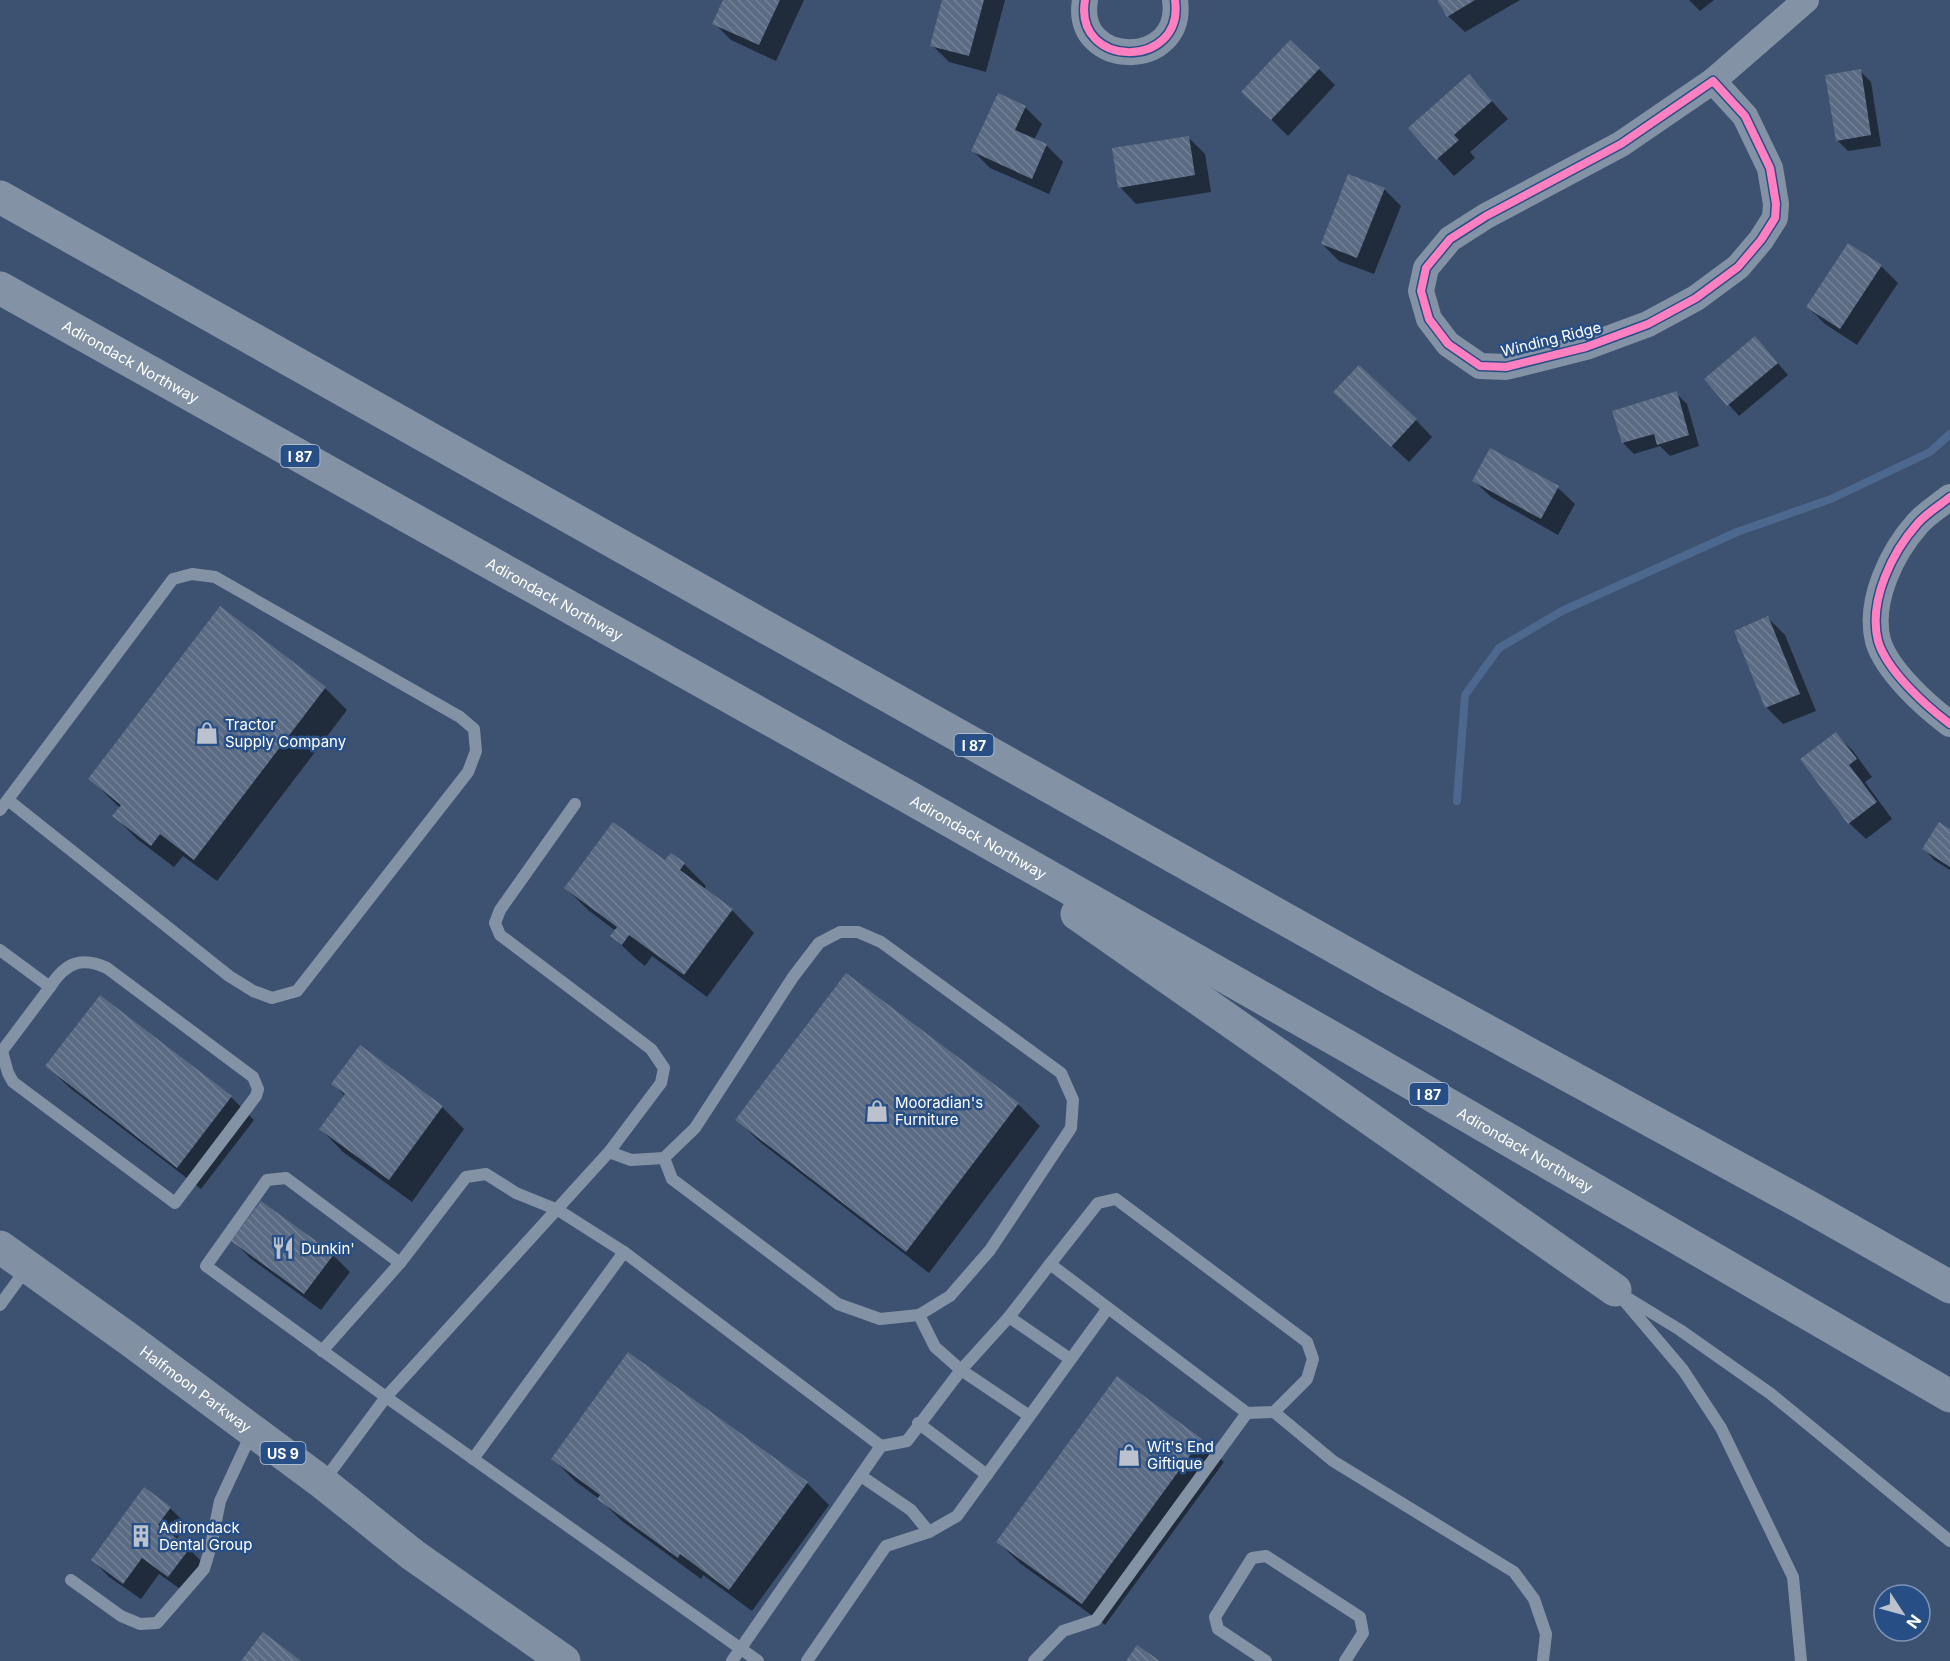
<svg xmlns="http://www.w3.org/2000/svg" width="1950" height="1661" font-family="Inter,sans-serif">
<defs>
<pattern id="building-back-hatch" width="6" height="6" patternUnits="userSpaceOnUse" patternTransform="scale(1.5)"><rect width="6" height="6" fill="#5a6b83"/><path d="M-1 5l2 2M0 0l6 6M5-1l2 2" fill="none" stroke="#738196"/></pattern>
</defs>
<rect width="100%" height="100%" fill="#3d5270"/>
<g fill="#0007">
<path d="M725 0H804L776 61 731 40 714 23Z"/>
<path d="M944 0H1005L986 72 949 62 932 45Z"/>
<path d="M1439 0H1520L1465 32 1448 16Z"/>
<path d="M1689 0H1714L1700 11Z"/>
<path d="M1319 69 1335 85 1288 136 1259 108Z"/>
<path d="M1860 71 1871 82 1881 146 1848 151 1837 140Z"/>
<path d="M1469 76 1508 119 1470 152 1475 158 1454 176 1410 128Z"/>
<path d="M1025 107 1042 124 1034 140 1047 146 1063 162 1049 194 990 168 973 151Z"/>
<path d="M1189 138 1205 154 1211 192 1136 204 1120 187Z"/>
<path d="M1384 189 1401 206 1374 274 1339 261 1322 244Z"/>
<path d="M1881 266 1898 283 1857 345 1825 324 1808 307Z"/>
<path d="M1766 349 1788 375 1739 416 1706 379Z"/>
<path d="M1676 393 1687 404 1699 446 1670 456 1660 446 1634 454 1623 443Z"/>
<path d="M1352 409 1416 420 1432 437 1409 462Z"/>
<path d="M1491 450 1558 488 1575 504 1558 535 1491 497 1474 481Z"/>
<path d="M1768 618 1785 635 1816 711 1783 724 1766 707Z"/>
<path d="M325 688 347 710 217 881 183 856 174 867 137 839 114 816 120 808 90 779Z"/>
<path d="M1836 734 1853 751 1872 777 1865 782 1892 819 1866 839 1849 823Z"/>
<path d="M1950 830V870L1934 860 1924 849Z"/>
<path d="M666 863 684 864 706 886 704 890 732 910 754 933 707 997 652 956 645 966 635 958 612 936 616 931 588 910 566 888Z"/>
<path d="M100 997 231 1097 254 1120 201 1189 70 1088 47 1066Z"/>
<path d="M333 1084 442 1107 464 1129 412 1202 343 1152 321 1129 345 1096Z"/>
<path d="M1018 1104 1040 1126 929 1273 760 1142 737 1120Z"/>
<path d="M233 1241 333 1255 350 1272 321 1310 250 1258Z"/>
<path d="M1117 1378 1201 1440 1224 1462 1105 1625 1021 1564 998 1542Z"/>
<path d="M553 1459 807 1483 829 1505 752 1611 703 1575 701 1579 622 1521 598 1498 575 1481Z"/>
<path d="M145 1489 170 1508 187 1525 176 1540 189 1549 206 1566 186 1593 159 1574 141 1599 109 1577 93 1560Z"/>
</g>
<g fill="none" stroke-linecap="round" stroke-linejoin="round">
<path stroke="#4c688f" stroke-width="8" d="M1457 801 1465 695 1499 648 1562 611 1737 532 1831 499 1930 452 1950 434"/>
</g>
<g fill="url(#building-back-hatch)">
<path d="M723 0H780L759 45 712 24Z"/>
<path d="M942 0H984L969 56 930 46Z"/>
<path d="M1437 0H1475L1447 17Z"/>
<path d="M1290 40 1320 68 1271 120 1241 92Z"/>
<path d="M1861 69 1871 135 1836 141 1825 75Z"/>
<path d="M1469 74 1492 101 1454 135 1459 140 1436 160 1408 128Z"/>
<path d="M998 93 1026 106 1015 130 1047 144 1032 179 971 151Z"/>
<path d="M1189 136 1195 175 1118 188 1112 148Z"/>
<path d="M1348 174 1385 188 1357 258 1321 244Z"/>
<path d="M1848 243 1882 265 1840 329 1806 307Z"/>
<path d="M1755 336 1778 363 1727 406 1704 379Z"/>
<path d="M1359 365 1417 419 1391 447 1333 392Z"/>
<path d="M1677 391 1689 435 1657 445 1654 434 1622 443 1612 411Z"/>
<path d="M1490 448 1559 486 1541 519 1472 481Z"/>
<path d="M220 606 326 687 194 860 160 834 151 846 112 816 121 805 88 779Z"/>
<path d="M1768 616 1800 694 1765 708 1734 631Z"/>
<path d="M1836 732 1857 759 1849 765 1877 802 1848 824 1800 759Z"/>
<path d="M613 822 665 860 671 853 685 863 680 870 733 909 684 975 629 935 622 945 610 936 617 927 564 888Z"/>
<path d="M1939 822 1950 829V867L1922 849Z"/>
<path d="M846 973 1019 1103 906 1252 735 1120Z"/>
<path d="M100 995 232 1096 177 1168 45 1066Z"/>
<path d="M360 1045 443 1106 389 1180 319 1129 345 1094 331 1084Z"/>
<path d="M261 1201 334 1254 304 1294 231 1241Z"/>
<path d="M628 1352 808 1482 729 1590 680 1554 678 1558 597 1499 600 1495 551 1459Z"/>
<path d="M1117 1376 1202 1439 1082 1604 996 1542Z"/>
<path d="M144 1487 171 1507 158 1525 190 1548 168 1577 142 1558 123 1584 91 1560Z"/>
<path d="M263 1632 301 1661H241Z"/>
<path d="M1137 1645 1160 1661H1126Z"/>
</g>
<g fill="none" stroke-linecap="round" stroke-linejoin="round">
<g stroke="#8492a6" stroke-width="12">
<path d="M575 804 500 910 495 923 500 935 651 1049 664 1068 661 1083 609 1152"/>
<path d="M0 810 173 579 192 574 215 577 460 717 474 729 476 751 468 772 297 991 272 998 253 991 229 976 8 800"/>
<path d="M840 932H858L881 942 1061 1073 1073 1100 1071 1128 990 1250 950 1296 919 1315 880 1319 838 1304 672 1179 664 1158 695 1128 793 977 819 943Z"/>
<path d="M0 950 50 987 2 1051 0 1050"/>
<path d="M2 1051 8 1073 13 1082 175 1203 256 1096 258 1089 253 1077 107 968C81 956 65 963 50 987"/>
<path d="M400 1263 286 1178 267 1180 206 1266 386 1397 758 1661"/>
<path d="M1050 1264 1098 1203 1116 1199 1307 1342 1313 1359 1307 1379 1274 1412 1247 1413"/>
<path d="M1616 1291 1683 1370 1721 1428 1793 1577 1801 1661"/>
<path d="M1626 1297 1680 1330 1771 1394 1950 1541"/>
<path d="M0 1305 27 1268"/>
<path d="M919 1315 935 1347 961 1370 1028 1415"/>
<path d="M1009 1317 1070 1359"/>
<path d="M322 1351 400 1263 466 1177 486 1174 516 1193 558 1210 624 1252 881 1446"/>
<path d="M1274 1412 1333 1461 1514 1572 1534 1599 1546 1634 1543 1661"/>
<path d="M918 1423 987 1475"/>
<path d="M473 1459 624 1252"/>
<path d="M861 1476 911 1510 929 1532"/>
<path d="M323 1482 386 1397 609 1152 631 1160 664 1158"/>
<path d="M71 1580 121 1616 140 1624 157 1623 204 1569 211 1546 220 1501 252 1432"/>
<path d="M732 1661 881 1446 907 1441 961 1370 1009 1317 1050 1264 1247 1413 1096 1620 1063 1631 1034 1661"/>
<path d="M807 1661 886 1546 929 1532 957 1516 1108 1308"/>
<path d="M1266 1661 1218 1629 1215 1617 1252 1558 1266 1556 1360 1617 1363 1633 1345 1661"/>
</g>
<g stroke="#8492a6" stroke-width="26">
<path d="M1085 0C1073 69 1185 70 1175 0"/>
<path d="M1713 81 1745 116 1770 168 1776 204 1775 218 1761 240 1738 267 1696 298 1648 324 1586 347 1506 367 1480 366 1448 344 1429 319 1421 291 1426 268 1450 239 1486 216 1621 144Z"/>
<path d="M1713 81 1806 0"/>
<path d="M1950 497C1940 505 1927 513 1918 523 1892 552 1868 601 1878 641 1887 671 1926 706 1950 724"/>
</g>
<path stroke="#8290a3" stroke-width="33" id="s1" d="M0 1247 130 1340 323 1483 413 1555 564 1661"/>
<g stroke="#8392a5" stroke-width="33">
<path d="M0 197 1390 978 1809 1207 1950 1287"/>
<path id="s2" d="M0 288 905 795 1347 1046 1950 1396"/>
<path d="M1077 914 1615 1290"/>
</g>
<g stroke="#274f86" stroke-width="11">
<g id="cycleway">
<path d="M1085 0C1073 69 1185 70 1175 0"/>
<path d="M1713 81 1745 116 1770 168 1776 204 1775 218 1761 240 1738 267 1696 298 1648 324 1586 347 1506 367 1480 366 1448 344 1429 319 1421 291 1426 268 1450 239 1486 216 1621 144Z"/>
<path d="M1950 497C1940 505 1927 513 1918 523 1892 552 1868 601 1878 641 1887 671 1926 706 1950 724"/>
</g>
</g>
<use href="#cycleway" stroke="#ff80c0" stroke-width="8"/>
</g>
<defs>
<g id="shop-bare" transform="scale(1.8)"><path d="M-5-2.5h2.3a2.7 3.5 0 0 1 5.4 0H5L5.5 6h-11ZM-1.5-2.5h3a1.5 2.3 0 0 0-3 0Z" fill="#bbc2cd" stroke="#274f86" stroke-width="2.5" paint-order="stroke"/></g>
<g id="restaurant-bare" transform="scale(1.8)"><path d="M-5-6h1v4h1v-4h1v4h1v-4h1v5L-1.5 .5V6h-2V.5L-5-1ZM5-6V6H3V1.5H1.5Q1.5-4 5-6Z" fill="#bbc2cd" stroke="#274f86" stroke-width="2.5" paint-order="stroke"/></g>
<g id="building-bare" transform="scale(1.8)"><path d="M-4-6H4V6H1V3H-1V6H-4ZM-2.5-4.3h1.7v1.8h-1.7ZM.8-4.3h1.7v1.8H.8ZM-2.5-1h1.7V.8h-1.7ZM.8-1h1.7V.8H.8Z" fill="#bbc2cd" stroke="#274f86" stroke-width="2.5" paint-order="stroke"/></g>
</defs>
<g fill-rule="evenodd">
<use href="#shop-bare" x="207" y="733"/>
<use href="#shop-bare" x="877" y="1111"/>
<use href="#restaurant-bare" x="283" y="1248"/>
<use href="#shop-bare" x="1129" y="1455"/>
<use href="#building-bare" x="141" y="1536"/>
</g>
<g text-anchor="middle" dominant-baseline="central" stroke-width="5" stroke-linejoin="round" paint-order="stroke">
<g fill="#274f86" stroke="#becadb" stroke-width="1.5">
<rect x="280.5" y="445" width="39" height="22" rx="4.5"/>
<rect x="954.5" y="734" width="39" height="22" rx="4.5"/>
<rect x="1409.5" y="1083" width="39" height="22" rx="4.5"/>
<rect x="260.5" y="1442" width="45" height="22" rx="4.5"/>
</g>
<g font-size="14" font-weight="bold" fill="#fff">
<text x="300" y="456">I 87</text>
<text x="974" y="745">I 87</text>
<text x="1429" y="1094">I 87</text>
<text x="283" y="1453">US 9</text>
</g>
<g font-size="15" fill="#fff" stroke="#274f86">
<text transform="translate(1551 339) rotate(-14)">Winding Ridge</text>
<text stroke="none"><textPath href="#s2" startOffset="150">Adirondack Northway</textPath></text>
<text stroke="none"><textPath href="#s2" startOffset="636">Adirondack Northway</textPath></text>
<text stroke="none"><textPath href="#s2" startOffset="1122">Adirondack Northway</textPath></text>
<text stroke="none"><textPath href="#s2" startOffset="1752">Adirondack Northway</textPath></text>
<text stroke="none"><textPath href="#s1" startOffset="242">Halfmoon Parkway</textPath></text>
</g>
<g font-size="15" fill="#fff" stroke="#274f86" text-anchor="start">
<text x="225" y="724">Tractor<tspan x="225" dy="17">Supply Company</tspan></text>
<text x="895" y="1102">Mooradian's<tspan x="895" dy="17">Furniture</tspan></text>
<text x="301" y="1248">Dunkin'</text>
<text x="1147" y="1446">Wit's End<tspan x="1147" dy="17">Giftique</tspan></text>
<text x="159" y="1527">Adirondack<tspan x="159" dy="17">Dental Group</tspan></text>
</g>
</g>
<g transform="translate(1902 1613) rotate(126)"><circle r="28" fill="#274f86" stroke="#7d95b6" stroke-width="1.5"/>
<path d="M0-4.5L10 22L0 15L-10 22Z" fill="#bbc2cd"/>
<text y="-9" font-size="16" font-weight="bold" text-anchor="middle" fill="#ffffff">N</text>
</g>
</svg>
